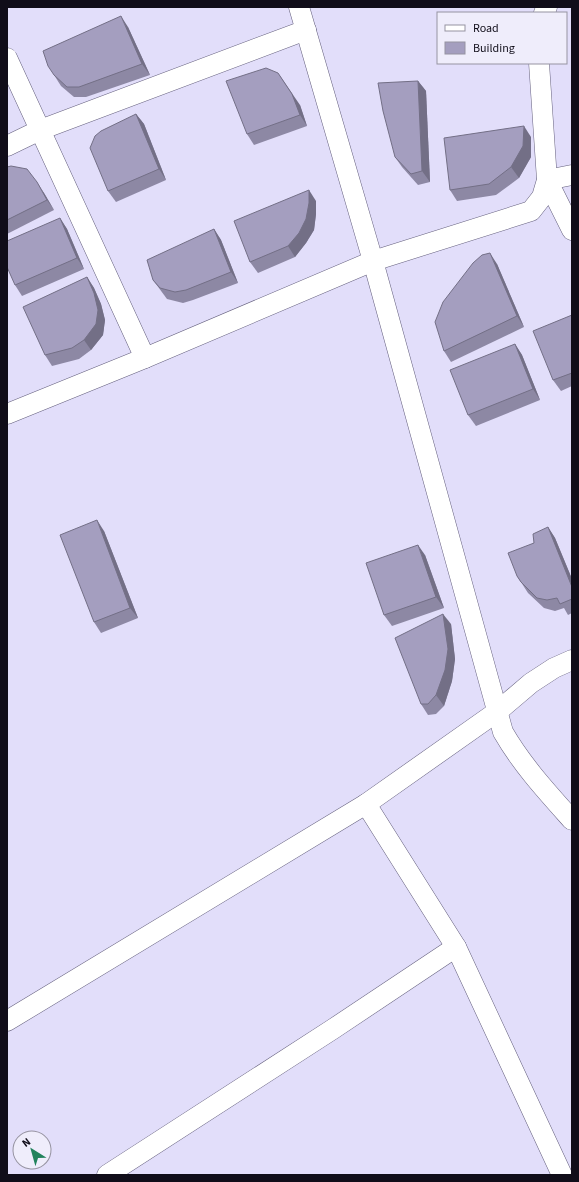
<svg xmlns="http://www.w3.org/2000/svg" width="579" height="1182" font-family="'Source Sans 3',sans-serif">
<rect width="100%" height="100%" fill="#e2defa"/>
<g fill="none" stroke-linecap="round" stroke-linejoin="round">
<g stroke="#65607e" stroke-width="21">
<g id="street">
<path d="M299 7 373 261 503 732C522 765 547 792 572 820"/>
<path d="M544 13 547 7"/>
<path d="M7 58 145 358"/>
<path d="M7 146 40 130 306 30"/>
<path d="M572 175 547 180 572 230"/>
<path d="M7 414 145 358 373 261 531 211 542 197 547 180 539 63"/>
<path d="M366 804 456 947 562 1175"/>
<path d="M7 1021 366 804 498 711 531 683 554 668 572 660"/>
<path d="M107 1175 333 1029 456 947"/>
</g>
</g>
<use href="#street" stroke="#fff" stroke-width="20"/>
</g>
<g fill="#8d88a4">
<path d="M128 27 150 75 86 97H74L61 86 54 75Z"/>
<path d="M418 81 426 91 430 182 418 185 402 167 395 157Z"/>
<path d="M300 105 307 126 254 145 247 134Z"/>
<path d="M136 114 144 124 166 180 116 202 108 191Z"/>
<path d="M531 137V157L519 178 496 195 457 201 450 190Z"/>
<path d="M7 167 44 193 54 210 7 234Z"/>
<path d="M316 201V214L314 230 306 243 295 257 258 273 250 262Z"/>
<path d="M60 218 67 229 84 269 22 296 15 285Z"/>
<path d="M214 229 221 240 238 283 193 300 183 303 167 299 153 280Z"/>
<path d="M497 264 524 327 451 362 444 351Z"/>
<path d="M87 277 94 288 101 304 105 320 103 335 91 350 79 359 52 366 45 355Z"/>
<path d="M572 315V386L561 391 553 380Z"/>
<path d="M515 344 522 355 540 400 476 426 468 415Z"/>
<path d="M548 527 555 538 572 579V613L568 615 564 608 555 611 544 608 528 593 517 576 534 543Z"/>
<path d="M104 531 138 618 101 633 94 622Z"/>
<path d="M425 555 444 608 392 626 384 615Z"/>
<path d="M451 624 455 659 452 681 444 706 436 714 428 715 421 704Z"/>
</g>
<g fill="#736f86">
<path d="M121 16 128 27 150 75 142 64Z"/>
<path d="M278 73 300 105 307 126 300 115Z"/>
<path d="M418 81 426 91 430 182 422 171Z"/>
<path d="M136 114 144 124 166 180 159 169Z"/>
<path d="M524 126 531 137V157L519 178 511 167Z"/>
<path d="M37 182 44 193 54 210 47 200Z"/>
<path d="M309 190 316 201V214L314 230 306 243 295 257 288 246Z"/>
<path d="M60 218 67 229 84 269 77 258Z"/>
<path d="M214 229 221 240 238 283 231 272Z"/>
<path d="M490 253 497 264 524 327 517 316Z"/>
<path d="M87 277 94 288 101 304 105 320 103 335 91 350 84 340Z"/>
<path d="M515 344 522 355 540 400 533 389Z"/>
<path d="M97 520 104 531 138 618 130 608Z"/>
<path d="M548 527 555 538 572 579V587Z"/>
<path d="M418 545 425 555 444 608 436 597Z"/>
<path d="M443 614 451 624 455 659 452 681 444 706 436 695Z"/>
</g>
<g fill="#a49ebf" stroke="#736f86">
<path d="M121 16 142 64 79 87H67L54 75 48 66 43 51Z"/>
<path d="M266 68 278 73 292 94 300 115 247 134 226 81Z"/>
<path d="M418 81 422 171 411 174 395 157 383 111 378 83Z"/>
<path d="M136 114 159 169 108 191 90 148 95 136 101 131Z"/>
<path d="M524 126 523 146 511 167 489 184 450 190 444 138Z"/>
<path d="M11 166 27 169 37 182 47 200 7 220V167Z"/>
<path d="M309 190V203L306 219 299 233 288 246 250 262 234 221Z"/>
<path d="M60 218 77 258 15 285 7 267V241Z"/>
<path d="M214 229 231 272 186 290 175 292 160 288 153 280 147 260Z"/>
<path d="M490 253 517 316 444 351 435 322 443 302 473 263 482 255Z"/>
<path d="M87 277 94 293 98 310 96 324 84 340 72 348 45 355 23 307Z"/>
<path d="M572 315V373L553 380 533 331Z"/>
<path d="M515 344 533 389 468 415 450 370Z"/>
<path d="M97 520 130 608 94 622 60 535Z"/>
<path d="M548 527 572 587V599L560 604 557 598 547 600 537 598 521 582 517 576 508 553 534 543 533 534Z"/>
<path d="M418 545 436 597 384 615 366 563Z"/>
<path d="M443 614 448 649 445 670 436 695 428 704H421L395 638Z"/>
</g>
<rect width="579" height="1182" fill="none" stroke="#100d19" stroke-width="16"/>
<rect x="437" y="12" width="130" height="52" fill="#efedfb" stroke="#9693a1"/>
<rect x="445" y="25" width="20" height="6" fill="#ffffff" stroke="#9693a1"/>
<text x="473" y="32" font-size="12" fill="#100d19">Road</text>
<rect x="445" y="42" width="20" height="12" fill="#a49ebf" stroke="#9693a1"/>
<text x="473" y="52" font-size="12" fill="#100d19">Building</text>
<g transform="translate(32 1150) rotate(323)"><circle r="19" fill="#efedfb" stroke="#9693a1"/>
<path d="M0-3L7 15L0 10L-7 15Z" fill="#22835c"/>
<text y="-6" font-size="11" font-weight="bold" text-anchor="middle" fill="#100d19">N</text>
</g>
</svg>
